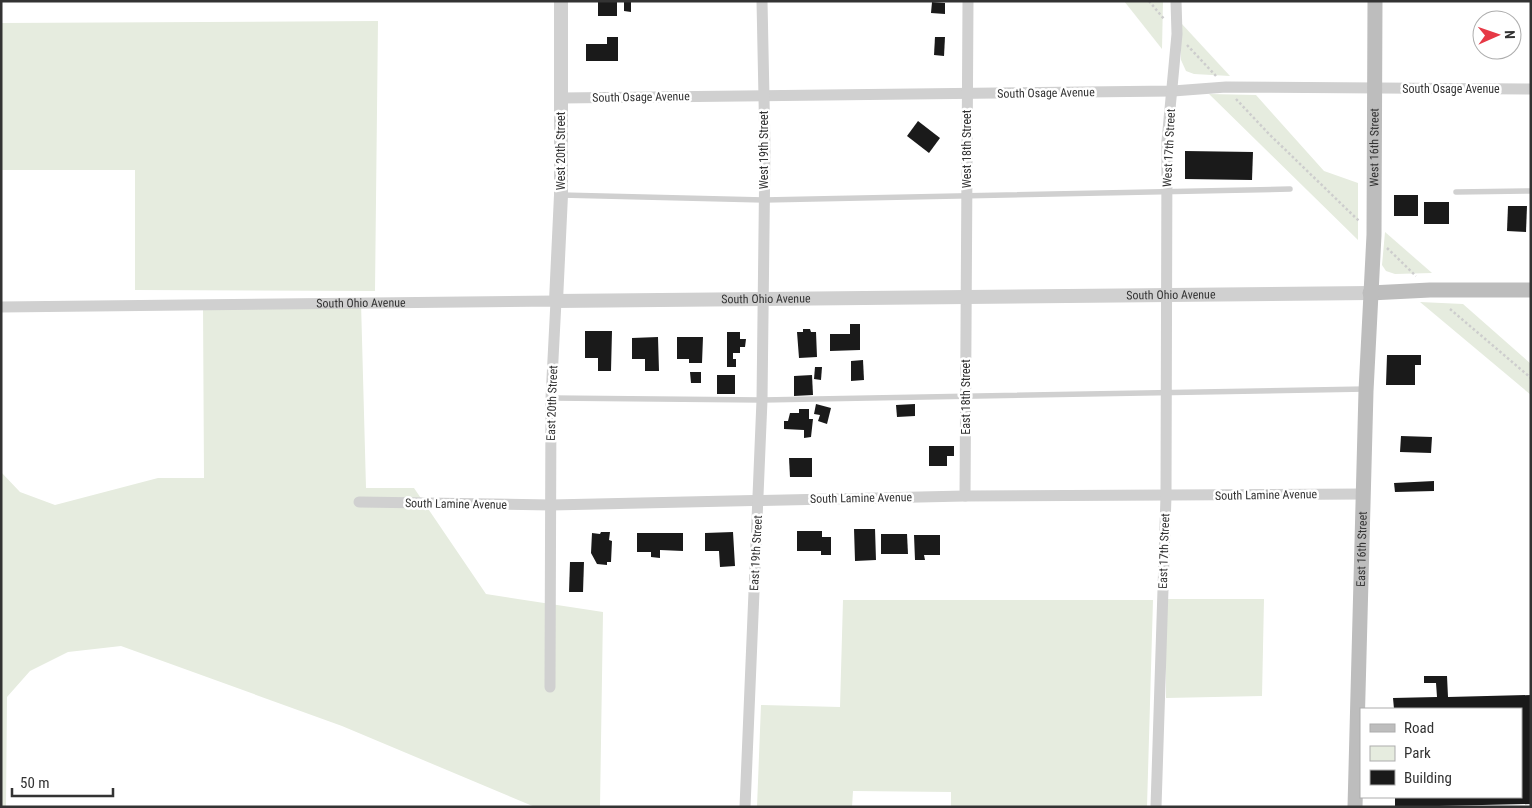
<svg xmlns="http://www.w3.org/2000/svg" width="1532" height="808" font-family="'Roboto Condensed',sans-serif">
<rect width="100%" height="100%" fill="#fff"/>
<g fill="#e6ecdf">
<path d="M1124 1H1163L1162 49Z"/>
<path d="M378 21 375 291 135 290V170H1V23Z"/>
<path d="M1181 23 1230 76 1194 74 1186 71 1181 60Z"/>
<path d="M1209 94 1256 95 1324 171 1358 183V240Z"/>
<path d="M1385 232 1432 273 1395 274 1386 271 1382 265Z"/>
<path d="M361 302 366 488H414L486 594 603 612 600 807H535L342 726 121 646 68 652 30 671 7 697 6 807H1V472L20 492 55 505 158 478H204L203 305Z"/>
<path d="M1420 302 1463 304 1531 364V395Z"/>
<path d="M1166 599H1264L1262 696 1166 698Z"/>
<path d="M843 600H1153L1147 807H951V792L853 791 852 807H757L761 705 840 707Z"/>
</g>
<g fill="#1a1a1a">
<rect x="598" y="1" width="19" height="15"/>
<path d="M624 1H631V12L624 11Z"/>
<path d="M932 2 945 3V14L931 13Z"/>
<path d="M607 37H618V61H586V44H607Z"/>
<path d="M935 37H945L944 56 934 55Z"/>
<path d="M918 121 940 138 929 153 907 136Z"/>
<path d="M1185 151 1253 152 1252 180 1185 179Z"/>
<rect x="1394" y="195" width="24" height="21"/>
<rect x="1424" y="202" width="25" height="22"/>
<path d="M1508 206H1527L1526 232 1507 231Z"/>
<path d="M850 324H860V350L830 351V334H850Z"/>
<path d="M803 329H810L811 332H816L817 357 799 358 797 332H803Z"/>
<path d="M585 331H612L611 371H598V358H585Z"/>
<path d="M727 332H740V339H746L745 347H740V353H733V359H736V367H727Z"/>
<path d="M658 337 659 371H645V359H632V338Z"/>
<path d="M677 337H703L702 363H689V359H677Z"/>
<path d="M1387 355H1421V365H1415V385H1386Z"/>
<path d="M863 360 864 380 851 381V361Z"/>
<path d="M815 367H822L821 380 814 379Z"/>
<path d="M690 372H701V383H691Z"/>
<rect x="717" y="375" width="18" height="19"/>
<path d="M812 375 813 395 794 396V376Z"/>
<path d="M816 404 831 408 827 424 818 421 820 415 814 414Z"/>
<path d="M915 404V416L897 417 896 405Z"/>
<path d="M799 409H809V419H813L811 437 804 438V430L784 429V421H788L790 413H799Z"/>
<path d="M1401 436 1432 437 1431 453 1400 452Z"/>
<path d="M929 446H954V456H947V466H929Z"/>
<path d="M789 458H812V477H790Z"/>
<path d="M1434 481V491L1395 492 1394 483Z"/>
<path d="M854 529H875L876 560 855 561Z"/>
<path d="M797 531H822V537H831V555H821V551H797Z"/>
<path d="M601 532H610L609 540 612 541 611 562H607V565L597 564 591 553 592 533 600 534Z"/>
<path d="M733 532 735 566 720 567 719 551H705V533Z"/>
<path d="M637 533H683V551L660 550V558L651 557V552H637Z"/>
<path d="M881 534H907L908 554H881Z"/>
<path d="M914 535H940V555H924L925 560H915Z"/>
<path d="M570 562H584L583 592H569Z"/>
<path d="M1424 676H1447L1448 697 1531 695V804L1395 807V797H1521V709H1394L1393 698 1437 697 1436 683H1424Z"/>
</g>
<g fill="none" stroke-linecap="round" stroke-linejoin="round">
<g stroke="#cdcdcd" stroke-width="2.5" stroke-dasharray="2.5 2.5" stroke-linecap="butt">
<path d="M1149 1 1164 19"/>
<path d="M1187 45 1216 76"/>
<path d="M1236 99 1269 134 1359 221"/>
<path d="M1387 248 1416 276"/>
<path d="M1450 309 1531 378"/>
</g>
<g stroke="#d0d0d0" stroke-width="5.5">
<path d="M1456 192 1531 191"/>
<path d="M561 195 764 200 1290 189"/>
<path d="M551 398 762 400 1366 389"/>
</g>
<g stroke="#d0d0d0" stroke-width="11">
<path d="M561 98 1173 91 1226 87 1531 89"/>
<path id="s1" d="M1 307 556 301 551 398 550 687"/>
<path d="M965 496 968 1"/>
<path d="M359 502 551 505 965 496 1363 494"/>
<path d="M745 807 762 400 765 147 762 1"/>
<path d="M1156 807 1166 496 1167 141 1177 34 1176 1"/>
</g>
<path stroke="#d0d0d0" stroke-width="14" id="s2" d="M561 1V195L556 301 1370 293"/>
<g stroke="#bdbdbd" stroke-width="15">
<path d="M1370 293 1430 290H1531"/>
<path id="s3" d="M1355 807 1366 391 1374 235 1375 1"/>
</g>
</g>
<g text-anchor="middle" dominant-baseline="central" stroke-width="5" stroke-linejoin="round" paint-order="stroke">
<g font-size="12" fill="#333" stroke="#fff">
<text x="1451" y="89">South Osage Avenue</text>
<text transform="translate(1046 93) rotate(-1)">South Osage Avenue</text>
<text transform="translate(641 97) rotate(-1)">South Osage Avenue</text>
<text stroke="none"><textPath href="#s3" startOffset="660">West 16th Street</textPath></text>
<text transform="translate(1169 148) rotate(-87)">West 17th Street</text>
<text transform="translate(967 149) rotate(-90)">West 18th Street</text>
<text transform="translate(764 150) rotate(-90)">West 19th Street</text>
<text transform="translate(561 151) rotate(-90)">West 20th Street</text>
<text stroke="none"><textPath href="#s2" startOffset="915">South Ohio Avenue</textPath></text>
<text stroke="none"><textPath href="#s2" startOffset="510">South Ohio Avenue</textPath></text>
<text stroke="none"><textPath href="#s1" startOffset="360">South Ohio Avenue</textPath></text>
<text transform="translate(966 397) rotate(-90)">East 18th Street</text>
<text transform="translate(552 403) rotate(-88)">East 20th Street</text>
<text transform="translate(1266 495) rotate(-1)">South Lamine Avenue</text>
<text transform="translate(861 498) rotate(-1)">South Lamine Avenue</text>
<text transform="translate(456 504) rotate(1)">South Lamine Avenue</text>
<text stroke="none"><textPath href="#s3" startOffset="258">East 16th Street</textPath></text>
<text transform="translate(1164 551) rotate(-88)">East 17th Street</text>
<text transform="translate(756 553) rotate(-87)">East 19th Street</text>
</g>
</g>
<rect width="1532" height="808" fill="none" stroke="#333333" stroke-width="5"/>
<rect x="1360" y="708" width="162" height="90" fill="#ffffff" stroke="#adadad"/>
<rect x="1370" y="724" width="25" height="8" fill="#bdbdbd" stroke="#adadad"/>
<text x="1404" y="733" font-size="15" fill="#333333">Road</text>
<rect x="1370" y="746" width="25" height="15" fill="#e6ecdf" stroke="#adadad"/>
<text x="1404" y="758" font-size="15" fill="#333333">Park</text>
<rect x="1370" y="770" width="25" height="15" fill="#1a1a1a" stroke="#adadad"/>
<text x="1404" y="783" font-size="15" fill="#333333">Building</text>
<g transform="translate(1497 35) rotate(88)"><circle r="24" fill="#ffffff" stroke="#adadad"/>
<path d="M0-4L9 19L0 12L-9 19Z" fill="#e63946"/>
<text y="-8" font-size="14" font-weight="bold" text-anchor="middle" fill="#333333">N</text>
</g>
<path d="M12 788v8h101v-8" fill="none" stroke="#333333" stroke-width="2.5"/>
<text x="20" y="788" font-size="15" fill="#333333" stroke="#ffffff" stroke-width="4" paint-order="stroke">50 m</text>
</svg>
